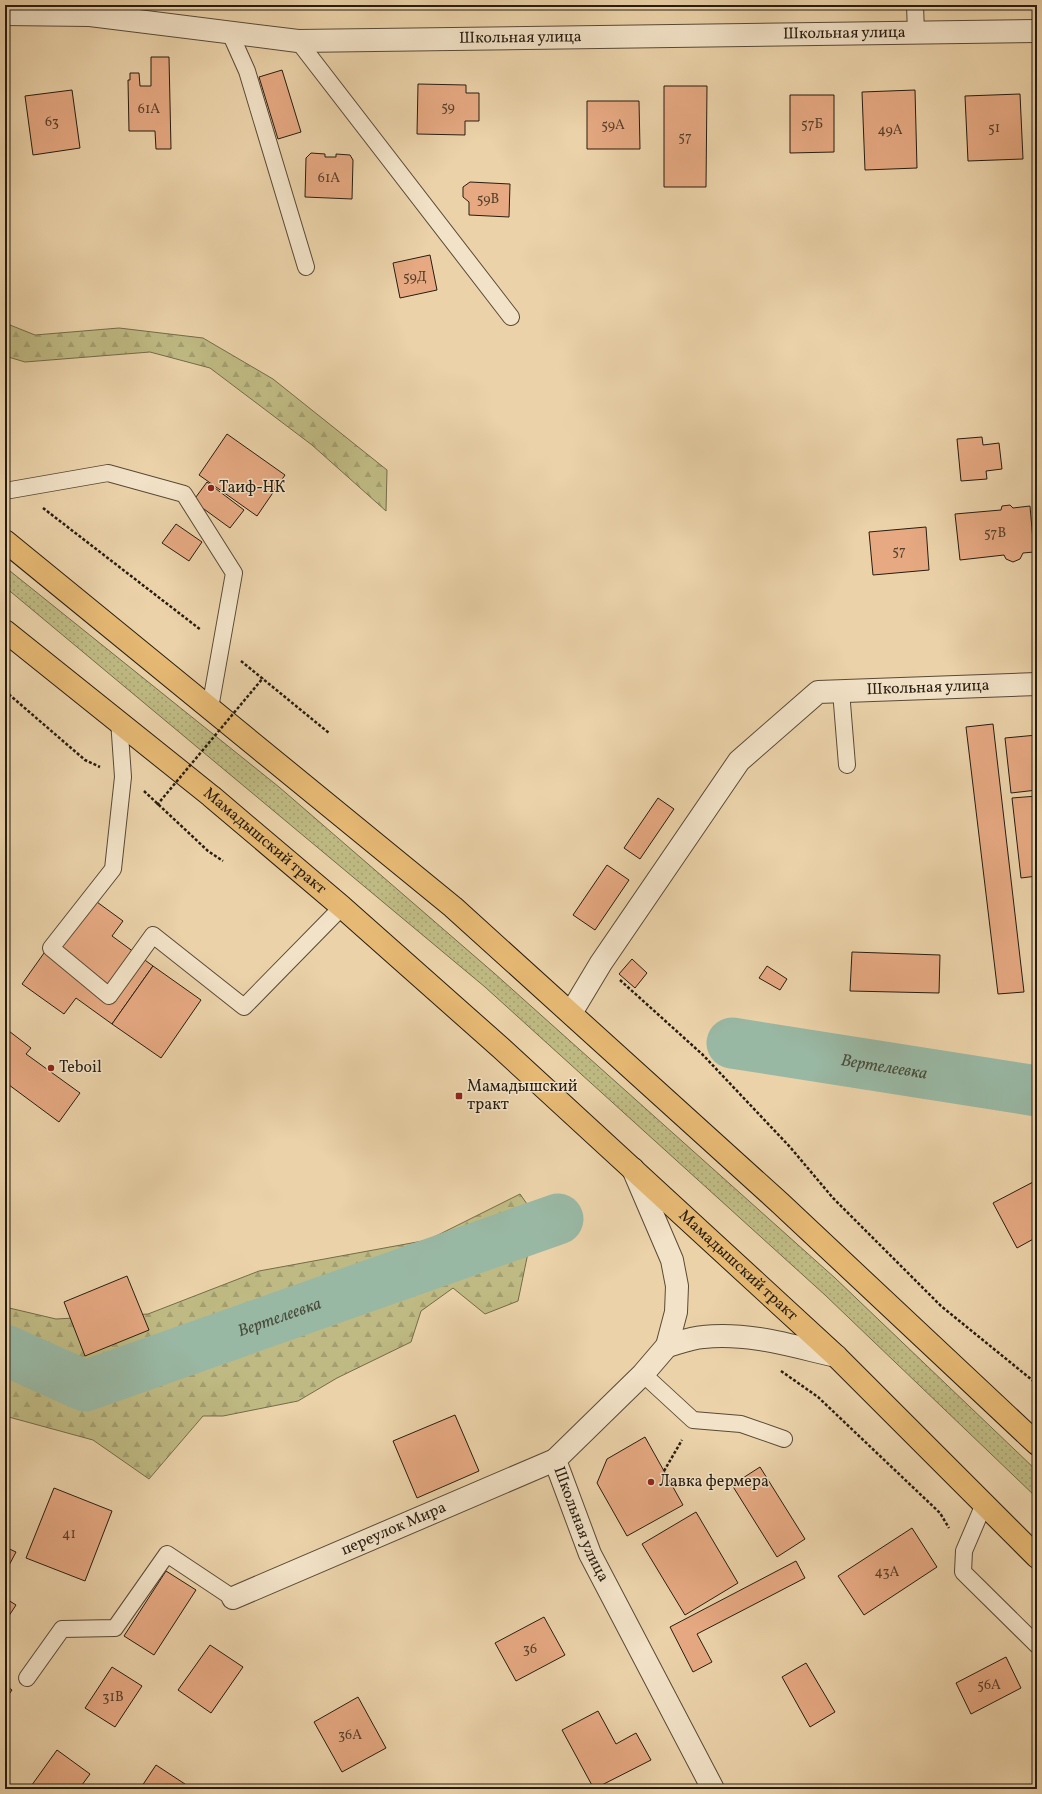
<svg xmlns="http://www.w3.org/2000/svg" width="1042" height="1794" font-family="Vollkorn,serif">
<defs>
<pattern id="grass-dots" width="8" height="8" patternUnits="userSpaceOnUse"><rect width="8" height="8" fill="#bfba83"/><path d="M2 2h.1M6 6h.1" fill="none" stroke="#a49f70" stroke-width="1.8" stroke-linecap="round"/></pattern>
<pattern id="forest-firs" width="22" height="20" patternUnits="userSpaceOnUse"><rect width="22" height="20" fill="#bfba83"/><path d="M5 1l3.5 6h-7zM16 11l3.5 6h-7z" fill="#a49f70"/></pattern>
</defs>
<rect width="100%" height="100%" fill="#ebd2a9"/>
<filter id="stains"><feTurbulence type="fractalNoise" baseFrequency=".005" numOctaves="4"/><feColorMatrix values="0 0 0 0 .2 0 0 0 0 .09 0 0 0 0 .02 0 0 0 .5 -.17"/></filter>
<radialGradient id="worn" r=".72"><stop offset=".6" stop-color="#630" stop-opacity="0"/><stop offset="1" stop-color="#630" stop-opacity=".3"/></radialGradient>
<path fill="url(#grass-dots)" stroke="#736c4a" d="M5 567 279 787 494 973 835 1278 1037 1471V1498L825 1295 485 987 5 587Z"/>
<g fill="url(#forest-firs)" stroke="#736c4a">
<path d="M5 323 35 335 119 328 203 338 273 379 387 470 386 511 312 445 210 368 150 352 25 362 5 356Z"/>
<path d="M520 1194 551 1238 529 1248 518 1301 485 1314 453 1288 421 1311 411 1342 337 1378 298 1401 223 1416H203L149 1479 93 1440 5 1416V1307L56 1319 148 1314 259 1271 428 1240Z"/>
</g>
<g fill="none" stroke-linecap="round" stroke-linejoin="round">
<g stroke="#99b8a4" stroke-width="51">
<path id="s1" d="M732 1043 1037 1091"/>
<path id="s2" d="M5 1350 85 1386 558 1219"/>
</g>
</g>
<g fill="#e6a982" stroke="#271d11">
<path d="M151 57H169L171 149H156L155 131H129L128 80H130V73H139L140 86H151Z"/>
<path d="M282 70 301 132 278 139 259 77Z"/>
<path d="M418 84 466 85V93H479V121H465V135L417 134Z"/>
<path d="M664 86H707L706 187H664Z"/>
<path d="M72 90 80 148 33 155 25 96Z"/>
<path d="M915 90 917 168 865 170 862 92Z"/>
<path d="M1020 94 1023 159 968 161 965 96Z"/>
<path d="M790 95H834V152L790 153Z"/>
<path d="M587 101H639L640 149H587Z"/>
<path d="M311 153 325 154V157H336V154L350 155 353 160 352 199 305 197 306 158Z"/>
<path d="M470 182 510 184 509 217 469 215V202L463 197V187Z"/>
<path d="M430 255 437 290 400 298 393 263Z"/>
<path d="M227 434 285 475 257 516 199 475Z"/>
<path d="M982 437 983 445 999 443 1002 469 986 471 987 479 961 481 957 439Z"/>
<path d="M207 482 244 510 230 528 193 501Z"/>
<path d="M1010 505 1013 508 1030 506 1034 552 1023 553 1020 559 1013 562 1006 559 1004 555 960 560 955 514 1001 510 1002 506Z"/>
<path d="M176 524 202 542 189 561 162 543Z"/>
<path d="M926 527 929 570 873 575 869 532Z"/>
<path d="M993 724 1024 992 998 994 966 727Z"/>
<path d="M1037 735V790L1011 793 1005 738Z"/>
<path d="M1037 796V876L1021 878 1012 798Z"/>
<path d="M658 798 674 809 640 859 624 848Z"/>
<path d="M607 865 629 880 595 930 573 915Z"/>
<path d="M86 894 123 921 112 936 153 966 112 1024 76 998 64 1014 22 984Z"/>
<path d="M852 952 940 955 939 993 850 991Z"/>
<path d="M632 959 647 973 635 988 619 974Z"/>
<path d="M153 966 201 1000 161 1058 112 1024Z"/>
<path d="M767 966 787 979 780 990 759 978Z"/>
<path d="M5 1028 31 1048 26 1054 80 1093 59 1122 5 1082Z"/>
<path d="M1035 1181 1037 1185V1237L1017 1248 993 1203Z"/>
<path d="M127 1276 149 1330 85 1356 64 1302Z"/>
<path d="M455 1415 479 1471 417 1498 393 1441Z"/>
<path d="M645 1437 683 1505 627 1536 597 1483 607 1459Z"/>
<path d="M760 1467 805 1539 777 1557 732 1485Z"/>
<path d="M54 1488 112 1511 85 1581 26 1558Z"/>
<path d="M696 1512 738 1583 685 1615 642 1544Z"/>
<path d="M912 1528 937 1567 864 1615 838 1576Z"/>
<path d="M5 1547 16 1552 5 1573Z"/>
<path d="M796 1561 805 1578 697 1634 712 1662 693 1672 670 1627Z"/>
<path d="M166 1571 196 1590 154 1655 124 1636Z"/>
<path d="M5 1598 16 1605 5 1622Z"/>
<path d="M544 1617 565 1655 516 1681 495 1643Z"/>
<path d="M210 1645 243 1667 211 1713 178 1690Z"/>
<path d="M1006 1657 1021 1688 971 1714 956 1683Z"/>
<path d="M806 1663 835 1712 810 1727 782 1677Z"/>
<path d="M112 1667 142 1686 115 1727 85 1708Z"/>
<path d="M5 1685 12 1690 5 1700Z"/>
<path d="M358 1697 386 1748 342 1772 314 1722Z"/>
<path d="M598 1711 616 1744 636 1733 651 1760 594 1789 562 1730Z"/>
<path d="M57 1750 90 1774 79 1789H29Z"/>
<path d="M156 1765 191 1788V1789H140Z"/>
</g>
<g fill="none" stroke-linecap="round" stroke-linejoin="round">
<g stroke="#584a37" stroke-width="18">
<g id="lane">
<path d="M915 5 916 33"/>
<path d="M230 33 247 71 306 267"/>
<path d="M298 41 511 317"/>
<path d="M5 491 108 473 184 494 234 573 210 708"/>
<path d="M841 691 847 765"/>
<path d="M119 720 123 777 113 869 51 948 109 996 153 935 244 1007 342 907"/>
<path d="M643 1374 693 1420 741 1424 784 1439"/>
<path d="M984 1504 964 1551 963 1572 1037 1645"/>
<path d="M27 1678 62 1629 115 1628 167 1554 233 1598"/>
</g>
</g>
<g stroke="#584a37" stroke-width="24">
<g id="street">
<path id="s3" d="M5 14 90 15 298 41 1037 31"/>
<path id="s4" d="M571 1013 601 963 739 761 818 692 1037 684"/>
<path id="s5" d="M633 1169 672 1260 677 1286 676 1312 667 1346 643 1374 555 1460 590 1554 713 1789"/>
<path d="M667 1346C678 1343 691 1338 703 1337 749 1332 792 1346 836 1356"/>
<path id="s6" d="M233 1598 555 1460"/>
</g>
</g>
<g stroke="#271d11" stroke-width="24">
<g id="primary">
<path d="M5 541 453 907 780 1203 1037 1444"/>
<path id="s7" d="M5 631 211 796 342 907 501 1048 836 1356 1037 1557"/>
</g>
</g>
<g stroke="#271d11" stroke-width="2.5" stroke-dasharray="3 2" stroke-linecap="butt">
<path d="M43 508 201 630"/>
<path d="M241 661 329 733"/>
<path d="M5 691 85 760 100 767"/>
<path d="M144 791 208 851 223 861"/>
<path d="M620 980 703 1055 790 1147 833 1198 941 1306 1037 1384"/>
<path d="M781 1371 818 1397 940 1513 949 1528"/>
<path d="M664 1471 682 1440"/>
</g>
<use href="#lane" stroke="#f2e2c7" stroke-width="16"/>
<use href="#street" stroke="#f2e2c7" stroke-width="22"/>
<use href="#primary" stroke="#e6b974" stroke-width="22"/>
<path stroke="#271d11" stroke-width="2.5" stroke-dasharray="3 2" stroke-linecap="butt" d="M157 805 263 678"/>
</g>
<g fill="#8f2418" stroke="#f2e2c7" stroke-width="1.5">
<circle cx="211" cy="488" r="4"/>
<circle cx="51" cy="1068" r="4"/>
<rect x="455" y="1092" width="8" height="8" rx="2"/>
<circle cx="651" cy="1482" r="4"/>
</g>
<g text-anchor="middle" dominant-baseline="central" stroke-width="3" stroke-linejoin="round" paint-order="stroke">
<g font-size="14" fill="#57402d">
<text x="448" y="107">59</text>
<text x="149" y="109">61А</text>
<text x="52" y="122">63</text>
<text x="812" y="124">57Б</text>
<text x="613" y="125">59А</text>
<text x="994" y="128">51</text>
<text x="890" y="130">49А</text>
<text x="685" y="137">57</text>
<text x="329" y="178">61А</text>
<text x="488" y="199">59В</text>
<text x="415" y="277">59Д</text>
<text x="995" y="533">57В</text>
<text x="899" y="551">57</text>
<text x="69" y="1534">41</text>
<text x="887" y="1572">43А</text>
<text x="530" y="1649">36</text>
<text x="989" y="1685">56А</text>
<text x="113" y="1697">31В</text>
<text x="350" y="1735">36А</text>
</g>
<g font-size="16" fill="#271d11" stroke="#f2e2c7">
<text stroke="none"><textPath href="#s3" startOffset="841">Школьная улица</textPath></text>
<text stroke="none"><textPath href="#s3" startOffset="517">Школьная улица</textPath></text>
<text stroke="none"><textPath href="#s4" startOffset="518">Школьная улица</textPath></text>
<text stroke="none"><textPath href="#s7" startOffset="334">Мамадышский тракт</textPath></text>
<text stroke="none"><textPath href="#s7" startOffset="970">Мамадышский тракт</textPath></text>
<text stroke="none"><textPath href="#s5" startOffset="416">Школьная улица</textPath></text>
<text stroke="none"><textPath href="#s6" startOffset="175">переулок Мира</textPath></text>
</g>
<g font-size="16" fill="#271d11" stroke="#f2e2c7" text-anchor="start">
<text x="219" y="488">Таиф-НК</text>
<text x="59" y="1068">Teboil</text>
<text x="467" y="1087">Мамадышский<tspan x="467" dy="18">тракт</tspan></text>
<text x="659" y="1482">Лавка фермера</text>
</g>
<g font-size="17" font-style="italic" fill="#494c3d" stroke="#f2e2c7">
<text stroke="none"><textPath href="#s1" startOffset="154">Вертелеевка</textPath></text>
<text stroke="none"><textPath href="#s2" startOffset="294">Вертелеевка</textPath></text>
</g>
</g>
<rect width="1042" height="1794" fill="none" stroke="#ebd2a9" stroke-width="20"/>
<rect x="6" y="6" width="1030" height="1782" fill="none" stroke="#271d11" stroke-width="2"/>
<rect x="10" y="10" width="1022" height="1774" fill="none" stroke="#271d11"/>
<rect width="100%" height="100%" filter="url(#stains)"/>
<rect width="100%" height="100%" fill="url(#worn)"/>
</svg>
